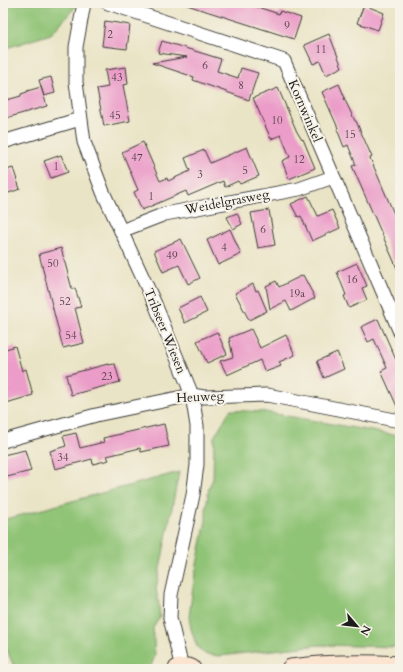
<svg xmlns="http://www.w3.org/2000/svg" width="403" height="672" font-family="Cardo,serif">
<rect width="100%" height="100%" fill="#f7f3e8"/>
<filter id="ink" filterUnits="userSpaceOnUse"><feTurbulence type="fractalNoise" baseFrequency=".025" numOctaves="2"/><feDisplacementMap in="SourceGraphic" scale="8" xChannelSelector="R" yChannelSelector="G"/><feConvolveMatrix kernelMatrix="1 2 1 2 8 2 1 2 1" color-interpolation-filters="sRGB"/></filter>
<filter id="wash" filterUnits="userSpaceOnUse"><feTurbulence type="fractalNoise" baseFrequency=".012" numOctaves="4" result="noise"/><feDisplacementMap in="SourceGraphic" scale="16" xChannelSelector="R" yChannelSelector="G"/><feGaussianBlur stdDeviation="0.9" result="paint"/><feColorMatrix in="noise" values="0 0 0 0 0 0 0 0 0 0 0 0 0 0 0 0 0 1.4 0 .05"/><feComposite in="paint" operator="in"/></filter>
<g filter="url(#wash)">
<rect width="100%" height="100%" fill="#eae4c6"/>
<g fill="#8fc374" stroke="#567048">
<path d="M3 3H79L51 34 3 49Z"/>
<path d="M230 410 265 412 400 436V647L319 645 220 656 205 654 197 647 191 629 189 617 194 579 206 520V508L209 487 213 479 214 437Z"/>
<path d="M179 472 156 589 159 604 160 617 153 628 155 656 150 668 15 669 3 641V519L10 518Z"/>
</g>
<g id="blocks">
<g fill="#eb9cc8">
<path d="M188 3H245L279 14 280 11 301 18 294 39 187 5Z"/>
<path d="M364 5 384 13 378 30 357 23Z"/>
<path d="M105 21 130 25 127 49 102 46Z"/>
<path d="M329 34 342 67 326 75 320 61 313 64 304 45Z"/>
<path d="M162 41 221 59 217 71 238 78 241 68 258 73 249 100 193 80 194 77 152 63 187 57 158 53Z"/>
<path d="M126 67 128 84 123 85 130 121 104 126 97 89 108 87 105 70Z"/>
<path d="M51 77 55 93 44 96 39 80Z"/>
<path d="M339 84 345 98H344L355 121H356L372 157 370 158 380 181 400 228V275L352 166 356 165 348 145 344 147 337 129 338 128 322 92Z"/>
<path d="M41 87 47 106 3 119V101L21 96V94L27 92V91Z"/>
<path d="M278 88 297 132 302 140 303 139 315 168 289 179 282 161 290 157 281 135 271 139 253 98Z"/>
<path d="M143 142 160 181 167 178 168 181 190 171 185 158 204 150 210 163 247 147 259 176 240 184 238 181 225 187 223 181 188 196 186 191 142 210 134 192 138 190 122 152Z"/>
<path d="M61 155 68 172 51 178 44 161Z"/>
<path d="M13 168 20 189 3 195V171Z"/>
<path d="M308 196 318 216 332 210 340 228 312 241 301 216 298 217 291 204Z"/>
<path d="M269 210 275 245 258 248 251 213Z"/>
<path d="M237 213 242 224 233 229 227 217Z"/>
<path d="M230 229 241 254 218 265 207 240Z"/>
<path d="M181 239 200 278 188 284 179 265 163 272 154 251Z"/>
<path d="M61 248 72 289 75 288 81 307 75 308 84 343 63 348 39 254Z"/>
<path d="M357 263 367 286 362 288 367 300 349 308 344 296 346 295 337 272Z"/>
<path d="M303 275 315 298 291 311 286 301 270 309 266 286 276 281 279 287Z"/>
<path d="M253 284 256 291 258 290 267 311 249 320 235 293Z"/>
<path d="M200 297 207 312 185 323 178 308Z"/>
<path d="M378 319 400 369V413L381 371 387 368 374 339 368 342 361 327Z"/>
<path d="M251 329 260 348 286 335 295 355 279 362 281 366 265 372 260 360 227 375 220 361 233 357 229 338Z"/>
<path d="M217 332 227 354 207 363 197 341Z"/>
<path d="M15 346 22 371 26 369 33 395 3 404V390L6 389 3 378V350Z"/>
<path d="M337 352 344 369 324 378 317 361Z"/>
<path d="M108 364V365L115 364 120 382 71 395 66 375Z"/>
<path d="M164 424 169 446 141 452 140 448 107 456 109 460 93 464 92 459 55 469 50 451 66 446 63 436 76 433 80 448 104 442 103 438Z"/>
<path d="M25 450 31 471 3 478V455Z"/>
</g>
</g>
</g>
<g filter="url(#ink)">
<use href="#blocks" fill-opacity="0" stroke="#3b3a36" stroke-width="1"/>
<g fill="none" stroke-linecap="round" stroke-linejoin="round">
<g stroke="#3b3a36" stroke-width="15">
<g id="minor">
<path d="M84 3 76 47V82L84 142 103 192 155 304 192 395 197 426V465L193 495 171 595 170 618 182 668"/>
<path d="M108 3 284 61 400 332"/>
<path d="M3 142 80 119"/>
<path d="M121 231 165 214 299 189 333 177"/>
<path d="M3 441 96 415 192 395 204 397 267 395 400 421"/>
</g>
</g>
<g stroke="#3b3a36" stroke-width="21">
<g id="secondary">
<path d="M178 669 188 668 191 669"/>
<path d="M291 669C327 664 364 664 400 666"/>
</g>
</g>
<use href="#minor" stroke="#fff" stroke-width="13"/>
<use href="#secondary" stroke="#fce5d0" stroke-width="19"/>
</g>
</g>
<g text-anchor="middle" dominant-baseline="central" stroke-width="4" stroke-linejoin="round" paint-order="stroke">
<g font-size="11" fill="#503c47">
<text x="287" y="25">9</text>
<text x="110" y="34">2</text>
<text x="321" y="49">11</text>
<text x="205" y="65">6</text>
<text x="117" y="77">43</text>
<text x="241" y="85">8</text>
<text x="115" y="115">45</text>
<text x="277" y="120">10</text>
<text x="350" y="134">15</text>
<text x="137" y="157">47</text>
<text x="299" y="159">12</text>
<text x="56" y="166">1</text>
<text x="245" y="170">5</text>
<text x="200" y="174">3</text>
<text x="151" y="196">1</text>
<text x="263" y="229">6</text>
<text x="224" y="247">4</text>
<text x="172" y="255">49</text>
<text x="53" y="263">50</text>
<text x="352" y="279">16</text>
<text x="297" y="293">19a</text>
<text x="65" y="301">52</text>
<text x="71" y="335">54</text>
<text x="107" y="376">23</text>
<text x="63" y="457">34</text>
</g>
<g font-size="13" fill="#1c1c1c" stroke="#f7f3e8">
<text transform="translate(305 111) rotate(67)">Kornwinkel</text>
<text transform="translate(227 202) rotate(-11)">Weidelgrasweg</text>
<text transform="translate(165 331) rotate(68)">Tribseer Wiesen</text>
<text transform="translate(200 397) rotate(-3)">Heuweg</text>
</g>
</g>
<rect width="403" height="672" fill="none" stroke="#f7f3e8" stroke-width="16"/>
<g transform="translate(357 626) rotate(118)" stroke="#f7f3e8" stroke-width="3" paint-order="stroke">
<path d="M0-3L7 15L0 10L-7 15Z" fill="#1c1c1c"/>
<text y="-6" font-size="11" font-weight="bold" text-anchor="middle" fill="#1c1c1c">N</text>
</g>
</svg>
